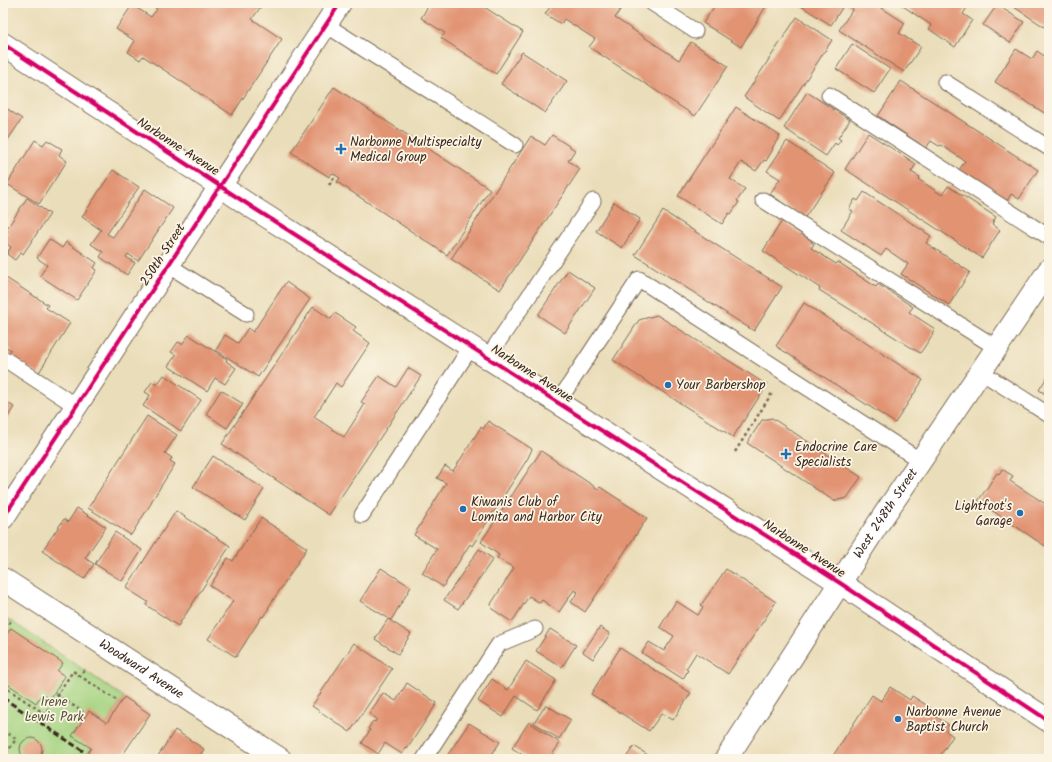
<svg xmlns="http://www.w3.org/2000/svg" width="1052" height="762" font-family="Kalam,sans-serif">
<rect width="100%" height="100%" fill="#fcf5e5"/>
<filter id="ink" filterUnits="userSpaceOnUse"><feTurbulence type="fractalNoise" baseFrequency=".025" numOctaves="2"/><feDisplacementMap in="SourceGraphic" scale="8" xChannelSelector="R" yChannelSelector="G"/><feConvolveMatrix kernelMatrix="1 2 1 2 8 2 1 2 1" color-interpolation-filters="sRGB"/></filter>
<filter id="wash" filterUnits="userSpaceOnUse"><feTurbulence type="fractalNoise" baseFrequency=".012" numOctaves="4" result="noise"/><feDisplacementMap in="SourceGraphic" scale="16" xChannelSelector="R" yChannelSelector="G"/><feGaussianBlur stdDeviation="0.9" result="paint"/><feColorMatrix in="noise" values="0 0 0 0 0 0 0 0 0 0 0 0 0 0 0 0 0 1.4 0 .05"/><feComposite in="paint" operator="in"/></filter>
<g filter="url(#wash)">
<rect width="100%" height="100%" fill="#eaddb9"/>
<path fill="#a5d381" stroke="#707e50" d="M3 617 11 621 124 697 84 759H3Z"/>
<g id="blocks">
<g fill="#e19372">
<path d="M153 3 263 4 252 19 282 39 232 115 143 56 140 60 128 52 135 41 116 29 132 5 151 17 157 9 151 5Z"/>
<path d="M430 3H478L523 32 496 74 441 38 445 33 421 18Z"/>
<path d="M553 3H620L623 5 615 18 679 60 691 42 728 66 695 116 589 47 595 39 564 19 561 24 545 14Z"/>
<path d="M714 3H768L741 47 703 23 716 4Z"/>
<path d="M796 3H874L905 23 899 33 921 47 904 72 839 30 853 9 845 3 831 25Z"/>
<path d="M901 3H970L963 14 972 20 955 47 929 29 931 25 900 4Z"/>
<path d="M1008 3H1049V30Z"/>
<path d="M997 5 1024 22 1010 43 983 25Z"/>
<path d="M797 17 832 40 779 121 744 97Z"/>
<path d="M852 44 890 69 874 93 836 69Z"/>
<path d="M1016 49 1032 59 1037 51 1049 59V62L1046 67 1049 70V109L1046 114 995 82Z"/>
<path d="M522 52 567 81 545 113 501 84Z"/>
<path d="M901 81 1038 170 1019 199 1011 194 1007 201 959 170 965 161 941 145 939 146 931 141 926 148 878 116Z"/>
<path d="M334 87 490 189 447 255 337 182 340 178 332 173 329 177 291 152Z"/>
<path d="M807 92 850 120 838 138 841 140 837 145 835 143 826 156 784 128Z"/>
<path d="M3 106 22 119 7 141 3 139Z"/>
<path d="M736 107 780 136 772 148 773 149 766 161 764 160 756 171 741 162 730 179 745 189 737 201 739 202 731 214 729 213 722 224 678 196Z"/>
<path d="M868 133 916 164 911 172 920 177 918 179 942 195 948 186 996 217 992 224 1000 230 982 258 845 169Z"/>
<path d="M552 135 575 150 568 161 580 169 500 290 451 259 531 136 545 145Z"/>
<path d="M35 140 43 145 47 140 62 149 59 155 67 161 39 204 7 184Z"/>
<path d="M787 141 835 173 805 217 780 202V201L770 194 780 179 767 171Z"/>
<path d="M113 170 139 187 107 234 113 237 145 189 173 208 138 261 128 254 126 257 135 263 127 275 100 257 103 252 91 244 101 230 82 217Z"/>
<path d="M864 192 931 236 926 243 970 272 949 305 901 274 908 264 886 249 881 256 841 230 853 211 849 209 855 199 858 201Z"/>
<path d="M27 198 50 214 23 254 21 252 15 260 7 254 11 247 3 241V238L8 231 6 230Z"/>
<path d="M614 202 640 219 622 248 596 231Z"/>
<path d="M663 211 782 287 754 331 635 255Z"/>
<path d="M782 221 812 241 811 242 814 244 811 248 836 264 838 262 876 287 878 284 913 307 909 312 935 329 932 333 933 334 923 349 920 353 819 290 820 288 763 251Z"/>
<path d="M49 239 62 248 66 242 97 263 94 268 97 270 77 300 40 276 47 265 37 258Z"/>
<path d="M568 270 595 288 565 333 538 315Z"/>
<path d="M3 276 48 305 46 308 70 323 38 374 8 354 11 350 3 345Z"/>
<path d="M286 282 310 299 258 377 216 350 225 335 238 343 248 328 253 332Z"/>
<path d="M804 303 923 380 895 423 776 346Z"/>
<path d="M313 307 331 319 335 313 356 327 353 331 370 343 341 387 336 383 314 417 344 437 365 404 361 402 379 376 396 387 408 368 421 376 329 515 222 444Z"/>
<path d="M657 315 767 385 733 437 613 360 639 320Z"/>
<path d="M189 335 227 359 226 361 236 368 225 384 215 378 207 391 168 366 176 355 171 352 178 342 182 344Z"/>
<path d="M1049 374V396L1039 390Z"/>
<path d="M164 375 201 400 181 431 143 406 150 395 145 392 152 382 157 385Z"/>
<path d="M221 390 243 404 227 428 206 414Z"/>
<path d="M3 400 14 407 3 425Z"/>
<path d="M147 416 177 435 165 453 172 458 170 461 175 464 151 502H152L131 535 88 508Z"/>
<path d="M772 418 861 477 847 498 834 501 747 443 762 420Z"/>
<path d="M488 421 532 449 528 458 472 546 470 544 443 587 422 573 437 549 414 535 446 483 437 478 445 466 453 471 481 427 483 429Z"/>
<path d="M541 451 598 489 600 487 647 518 585 612 571 602 578 592 574 590 559 612 542 600 540 603 529 596 512 622 492 609 491 604 514 568 497 558 499 555 481 542Z"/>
<path d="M213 456 264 489 245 520 193 487Z"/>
<path d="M1002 469 1013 476 1010 481 1047 505 1049 503V540L1045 546 978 501 997 473 999 474Z"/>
<path d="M77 508 106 527 85 558 94 564 84 579 42 551 64 519 68 522Z"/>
<path d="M176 511 230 546 178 626 146 605 148 602 126 588Z"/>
<path d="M261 518 307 548 268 608H269L263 617 262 616 236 657 208 639 233 601 210 586 228 558 233 561Z"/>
<path d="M115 532 142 550 122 581 95 564Z"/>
<path d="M479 549 493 559 458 609 444 600Z"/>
<path d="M381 568 411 587 391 620 360 601Z"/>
<path d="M726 569 776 602 728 674 696 653 686 669 688 670 683 679 642 653 649 642 664 651 674 636 660 627 676 601 698 615 703 607 701 605Z"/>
<path d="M388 619 411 634 398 654 375 639Z"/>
<path d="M600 627 610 634 593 659 583 652Z"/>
<path d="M11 628 63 663 57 671 65 676 50 699 42 694 36 703 3 681V636L5 637Z"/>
<path d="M550 629 576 645 562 667 536 651Z"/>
<path d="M354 643 392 669 350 732 312 706Z"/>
<path d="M620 648 691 693 673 720 662 713 649 731 591 694Z"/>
<path d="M526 661 556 680 537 710 516 696 503 717 478 701 492 679 508 690Z"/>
<path d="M407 683 437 703 407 749 406 748 402 754 385 743 378 754 362 743 370 730 368 729 373 721 375 722 377 719 369 714 383 693 396 701Z"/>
<path d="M890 687 910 700 912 696 931 708 929 712 949 725 946 731 953 736 938 759H831L872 695 881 701Z"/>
<path d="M124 697 150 714 120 759H84L91 748 72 736 89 711 107 723Z"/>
<path d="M546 705 571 720 559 739 534 723Z"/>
<path d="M529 722 560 743 549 759 542 757 541 759H529L512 748Z"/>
<path d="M469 723 500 742 489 759H445Z"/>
<path d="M175 730 204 749 198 759H156Z"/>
<circle cx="31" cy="749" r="11"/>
<path d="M634 746 654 759H625Z"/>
</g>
</g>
</g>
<g filter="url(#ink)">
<use href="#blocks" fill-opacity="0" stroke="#786954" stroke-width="1"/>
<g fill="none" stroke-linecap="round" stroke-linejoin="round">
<g stroke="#786954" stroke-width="17">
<g id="lane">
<path d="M652 3 695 31"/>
<path d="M326 25 515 145"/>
<path d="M945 82 1049 148"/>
<path d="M829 95 1049 237"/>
<path d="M763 200 997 348"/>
<path d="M168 265 246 314"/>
<path d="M488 357 593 201"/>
<path d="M3 358 76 406"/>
<path d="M981 372 1049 415"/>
<path d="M558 402 639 279 921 461"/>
<path d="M362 515 471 347"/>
<path d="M424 759 499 644 535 629"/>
</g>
</g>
<g stroke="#786954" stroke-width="24">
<g id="street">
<path id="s1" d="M3 579 280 759"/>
<path id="s2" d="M726 759 878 524 1049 270"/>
</g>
</g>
<g stroke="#786954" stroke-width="24">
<g id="secondary">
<path d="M3 44 252 207 840 583 1049 721"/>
<path d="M3 518 340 3"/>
</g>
</g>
<g stroke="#786954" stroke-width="2.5" stroke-dasharray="3 3" stroke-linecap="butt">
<path d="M329 185 336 175"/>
<path d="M735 452 772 393"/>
<path d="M3 625 8 624 11 621"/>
<path d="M84 670 80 676 116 700"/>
<path d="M3 686 45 714 73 671 80 676"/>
<path d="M3 694 6 689"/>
<path d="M57 695 83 712"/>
<path d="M3 730 16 739 8 751 3 748"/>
</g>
<use href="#lane" stroke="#fff" stroke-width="15"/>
<use href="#street" stroke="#fff" stroke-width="22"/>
<use href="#secondary" stroke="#fff" stroke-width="22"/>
<path stroke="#3b2a1e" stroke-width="3" stroke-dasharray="6 3" stroke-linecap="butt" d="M3 698 83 751"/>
<g stroke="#fcf5e5" stroke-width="6">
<g id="cycleway">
<path d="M3 44 252 207 840 583 1049 721"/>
<path d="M3 518 340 3"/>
</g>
</g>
<use href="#cycleway" stroke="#d6006c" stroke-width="4"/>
</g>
</g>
<g fill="#1f6fb2" stroke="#fcf5e5" stroke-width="1.5">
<path d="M339 143h4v4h4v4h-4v4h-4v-4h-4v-4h4z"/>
<circle cx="668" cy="385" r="4"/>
<path d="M784 448h4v4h4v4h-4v4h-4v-4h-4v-4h4z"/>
<circle cx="463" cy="509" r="4"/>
<circle cx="1020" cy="513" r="4"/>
<circle cx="898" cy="719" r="4"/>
</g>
<g text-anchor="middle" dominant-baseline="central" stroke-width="3.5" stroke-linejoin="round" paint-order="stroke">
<g font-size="13" fill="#3b2a1e" stroke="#fcf5e5" text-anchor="start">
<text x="350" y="142">Narbonne Multispecialty<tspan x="350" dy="15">Medical Group</tspan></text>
<text x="676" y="385">Your Barbershop</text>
<text x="795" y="447">Endocrine Care<tspan x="795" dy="15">Specialists</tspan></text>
<text x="471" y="502">Kiwanis Club of<tspan x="471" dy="15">Lomita and Harbor City</tspan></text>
<text x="1012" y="506" text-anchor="end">Lightfoot's<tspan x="1012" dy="15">Garage</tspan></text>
<text x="906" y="712">Narbonne Avenue<tspan x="906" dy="15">Baptist Church</tspan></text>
</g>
<g font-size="13" fill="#3b2a1e" stroke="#fcf5e5">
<text transform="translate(178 147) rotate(33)">Narbonne Avenue</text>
<text transform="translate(163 255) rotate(-57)">250th Street</text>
<text transform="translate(532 374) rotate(33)">Narbonne Avenue</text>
<text stroke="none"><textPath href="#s2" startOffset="293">West 248th Street</textPath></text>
<text transform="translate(804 549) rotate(33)">Narbonne Avenue</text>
<text stroke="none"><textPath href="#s1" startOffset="165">Woodward Avenue</textPath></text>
</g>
<g font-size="13" fill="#565437" stroke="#fcf5e5">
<text x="54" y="702">Irene<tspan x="54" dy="15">Lewis Park</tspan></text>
</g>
</g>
<rect width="1052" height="762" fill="none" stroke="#fcf5e5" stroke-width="16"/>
</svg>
